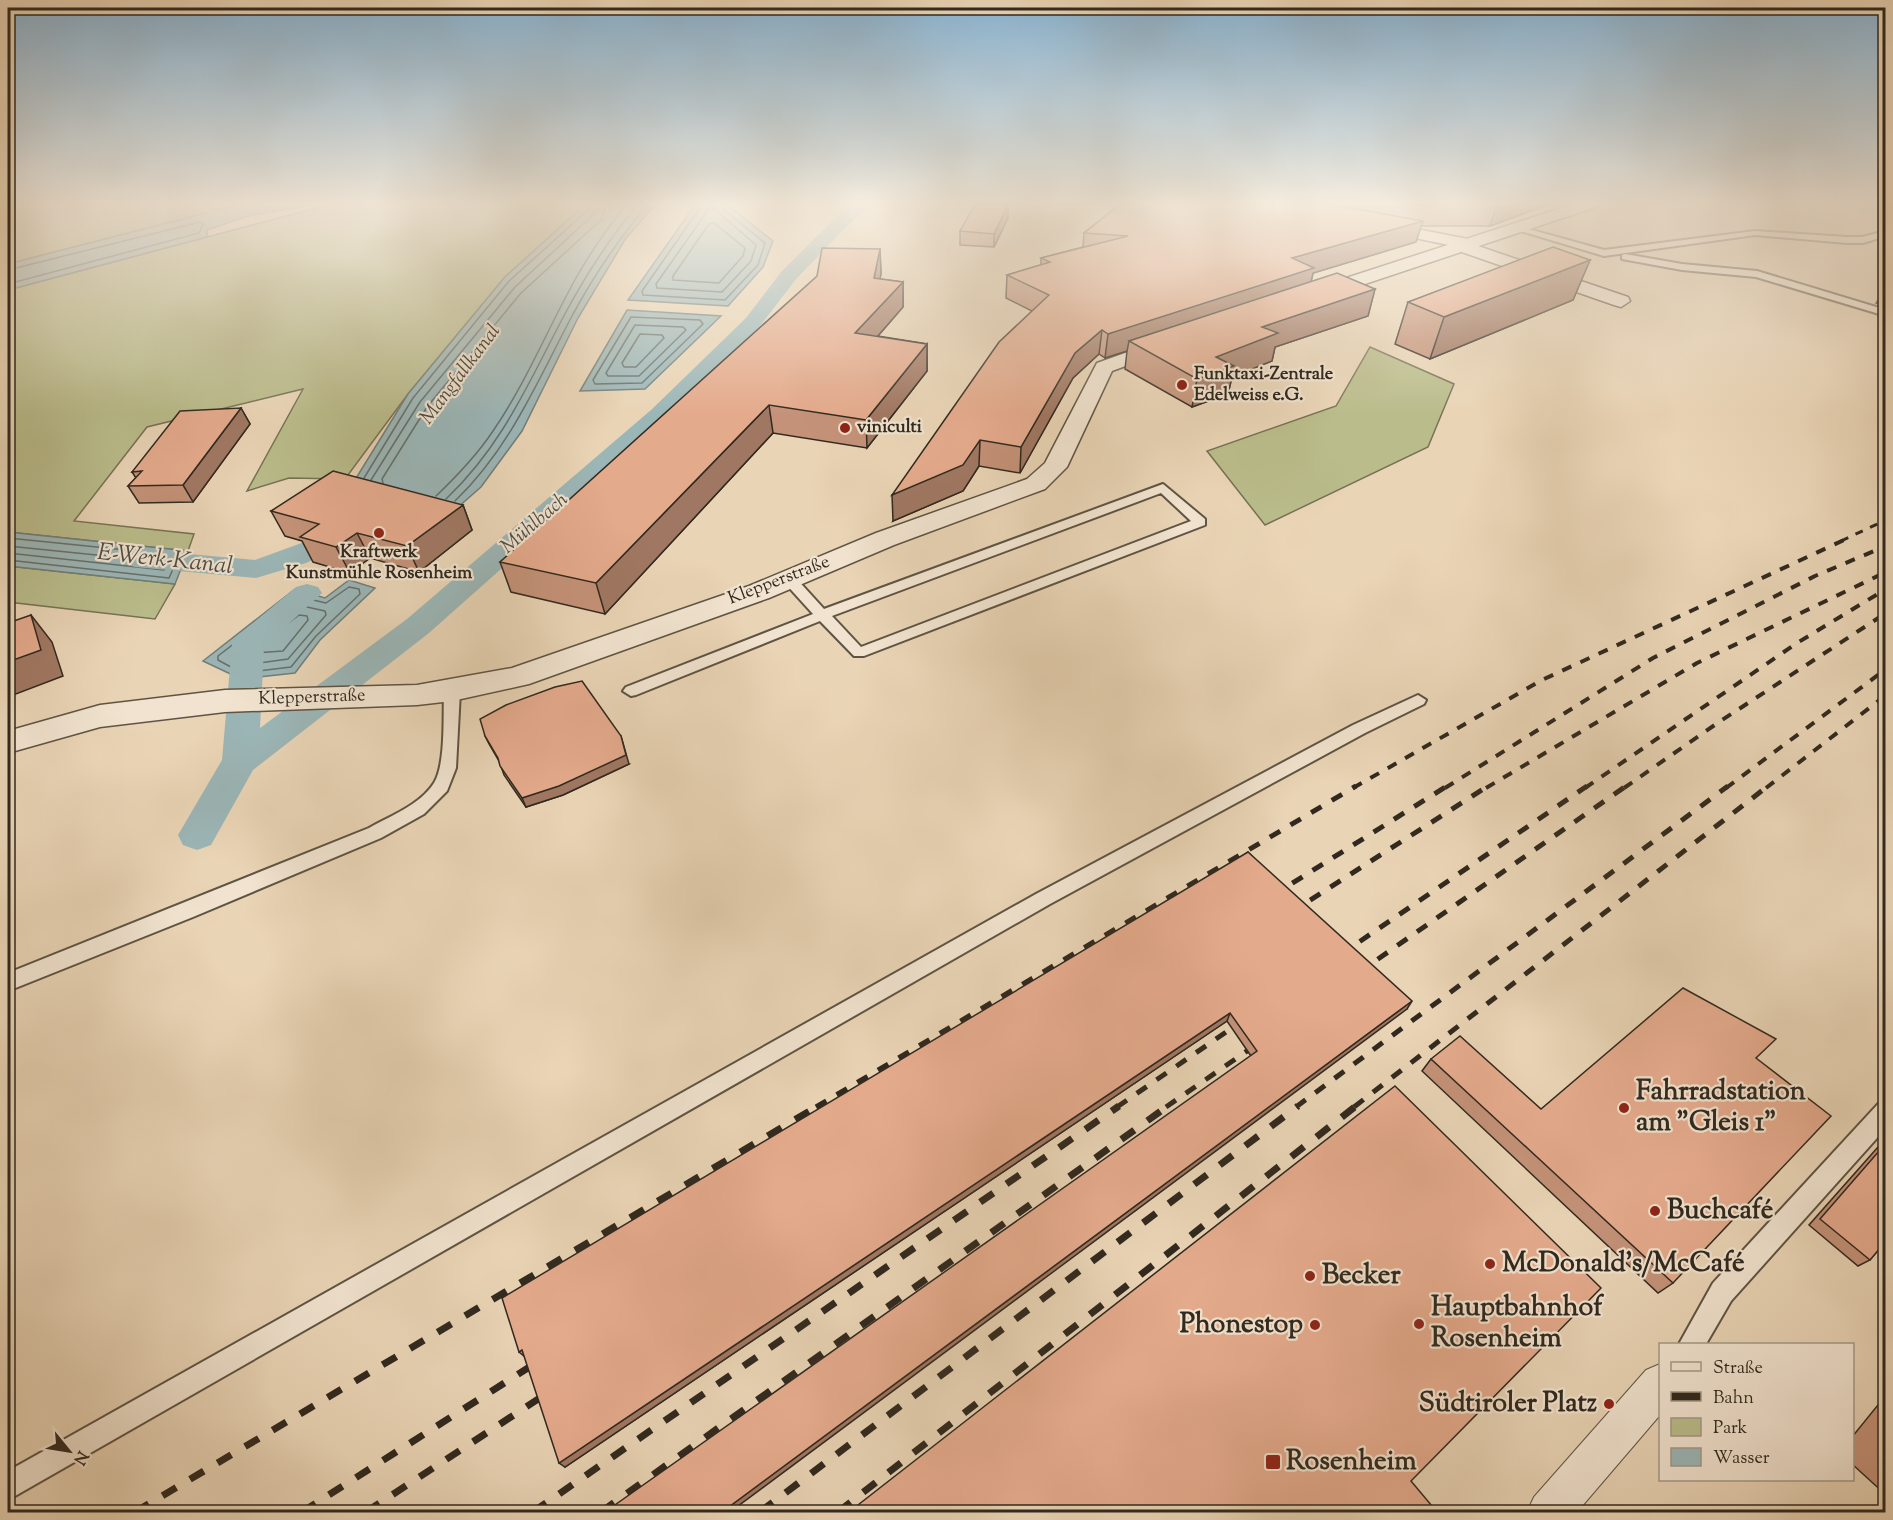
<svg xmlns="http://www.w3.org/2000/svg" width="1893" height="1520" font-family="'Sorts Mill Goudy',serif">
<rect width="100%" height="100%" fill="#e9d4b5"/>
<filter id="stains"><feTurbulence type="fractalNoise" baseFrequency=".00333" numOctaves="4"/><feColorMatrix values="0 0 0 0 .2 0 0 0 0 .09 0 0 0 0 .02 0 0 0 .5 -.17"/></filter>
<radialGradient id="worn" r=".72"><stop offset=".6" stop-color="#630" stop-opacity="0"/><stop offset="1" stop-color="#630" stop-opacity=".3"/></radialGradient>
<g fill="#babc8b" stroke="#767255" stroke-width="1.5">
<path d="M8 202H249L8 264Z"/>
<path d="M339 202H588L505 277 408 394 345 479 289 478 247 491 303 389 147 427 74 521 194 534 188 551 8 532V290Z"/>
<path d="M1370 347 1454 384 1428 447 1265 525 1207 451 1336 406Z"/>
<path d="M8 566 175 584 155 619 8 602Z"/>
</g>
<g fill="#9bb6b7" stroke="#717e7a" stroke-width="1.5">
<path d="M249 202H328L248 216 207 230V237L8 290V264Z"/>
<path d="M588 202H658L626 238 578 318 522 431 481 487 441 522 345 496 408 394 505 277Z"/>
<path d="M697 202H724L773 241 763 267 728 306 628 300Z"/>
<path d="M627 310 721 316 645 389 580 391Z"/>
<path d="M8 532 188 551 175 584 8 566Z"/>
<path d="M349 580 375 588 320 640 295 673 241 679 203 661 295 589 325 598Z"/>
</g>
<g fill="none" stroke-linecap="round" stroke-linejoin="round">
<g stroke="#66706b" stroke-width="1.5">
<path d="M701 202 700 208 642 291 643 295 725 300 758 265 765 243 723 209 721 202"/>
<path d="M711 206 756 245 751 261 722 292 657 288 656 284Z"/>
<path d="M714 223 745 248 743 256 719 283 673 280V276L709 224Z"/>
<path d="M8 270 200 222 203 224 199 233 8 284"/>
<path d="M631 317 700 320 703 324 642 383 595 384 593 380Z"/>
<path d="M635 325 683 327 686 330 639 376H608L606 373Z"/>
<path d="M640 334 662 335 664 338 636 367H624L622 363Z"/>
<path d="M364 478 413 398 509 281 589 209 591 202"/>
<path d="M371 480 420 402 515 287 594 214 598 202"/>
<path d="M383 483 382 479 427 407 521 293 602 219 607 202"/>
<path d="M436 496C457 476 477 455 493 431 526 383 548 328 576 278 591 251 609 226 628 202"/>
<path d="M446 499C504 444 529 381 566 312 587 273 611 236 640 202"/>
<path d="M455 501C510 448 537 382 572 316 594 275 620 237 650 202"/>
<path d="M8 538 176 555 178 558 169 578 8 560"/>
<path d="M8 546 165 562 168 565 164 570 8 553"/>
<path d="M349 587 359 589 360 594 316 636 291 667 242 673 218 660V656L296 596 326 603Z"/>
<path d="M298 605 325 611 326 615 288 659 244 665 232 659V655Z"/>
<path d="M299 615 307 616 308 620 283 651 254 653 255 649Z"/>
</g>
<g fill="#9bb6b7" fill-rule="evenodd">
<path d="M856 202H875L850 223 796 279 760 326 669 420 429 633 253 770 211 845 197 850 183 845 178 835 222 760 232 644 237 637 296 587 307 584 318 587 322 593 264 647 260 728 407 619 651 410 746 318 782 271 838 215Z"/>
<path d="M318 537 328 540 332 546 328 552 306 563 256 578 135 567 125 564 120 558 125 552 135 549 255 560Z"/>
</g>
<g stroke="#5f5444" stroke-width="4">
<g id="service">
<path d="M1514 225 1604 250 1755 231 1847 237H1862L1886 231V236L1863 243H1847L1755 235 1604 256 1514 229Z"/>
<path d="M1625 254 1682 264 1757 271 1886 310V316L1756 277 1682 270 1622 259V255Z"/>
<path d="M1163 484 1205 519V525L864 656H854L820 621 636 695 631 696 623 691 626 687 813 614 784 582V576H794L824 609ZM1161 493 1191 521 861 647 832 616Z"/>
<path d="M452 686 460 691 456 768 447 791 424 814 381 838 193 917 8 991V973L369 828C390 816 420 805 434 783 446 764 443 714 444 691Z"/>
<path d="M1418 695 1426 700 1424 704 1365 733 1050 904 8 1500V1471L1036 894 1353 725Z"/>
<path d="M1886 1101V1128L1731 1301 1706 1344H1679L1713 1283 1878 1104Z"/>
</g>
</g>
<g stroke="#5f5444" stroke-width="2">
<path id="pedestrian" d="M1660 1364V1415L1577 1512H1527L1534 1497 1646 1370Z"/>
</g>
<g stroke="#5f5444" stroke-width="3">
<path id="minor" d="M1376 221 1473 240 1475 245 1628 297 1630 301 1621 307 1614 305 1456 250 1454 246 1370 229 1368 226 1370 223Z"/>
</g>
<g stroke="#5f5444" stroke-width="3">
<g id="tertiary">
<path d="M1580 202H1604L1602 205 1320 299H1306L1304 295 1306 291Z"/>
<path d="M1170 337 1177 339 1180 343 1177 347 1112 371 1067 467 1045 489 894 545 769 598 529 684 452 701 417 705 225 712 100 727 8 753V731L100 705 225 690 417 685 512 668 749 586 876 533 1027 479 1045 463 1097 363Z"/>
</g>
</g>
<use href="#service" fill="#f1e3cf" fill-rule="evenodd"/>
<use href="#pedestrian" fill="#f1e3cf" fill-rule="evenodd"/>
<use href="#minor" fill="#f1e3cf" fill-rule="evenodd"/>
<use href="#tertiary" fill="#f1e3cf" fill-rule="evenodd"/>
<path stroke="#31291f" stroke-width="3" stroke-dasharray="8 8" stroke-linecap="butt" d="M1841 541 1886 520"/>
<g stroke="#31291f" stroke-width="4" stroke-dasharray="10 10" stroke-linecap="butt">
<path d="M1353 788 1542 680 1844 540"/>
<path d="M1445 788 1653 658 1815 576 1886 546"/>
<path d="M1486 788 1697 663 1886 572"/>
<path d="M1585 788 1797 643 1886 589"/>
<path d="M1624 788 1719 722 1886 613"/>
<path d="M1726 788 1886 669"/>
<path d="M1766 788 1886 695"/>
</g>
<g stroke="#31291f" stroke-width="5" stroke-dasharray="12 12" stroke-linecap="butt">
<path d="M1272 896 1447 786"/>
<path d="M1290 913 1488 786"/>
<path d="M1340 955 1587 786"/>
<path d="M1358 973 1626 786"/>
<path d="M816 1107 1356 786"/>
<path d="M1117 1107 1245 1019"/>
<path d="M1166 1107 1260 1042"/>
<path d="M1296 1107 1728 786"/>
<path d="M1354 1107 1768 786"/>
</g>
<g stroke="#31291f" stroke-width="7" stroke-dasharray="16 16" stroke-linecap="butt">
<path d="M135 1512 818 1106"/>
<path d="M302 1512 542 1359"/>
<path d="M366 1512 552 1390"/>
<path d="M533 1512 1119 1106"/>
<path d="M601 1512 1168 1106"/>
<path d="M760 1512 1298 1106"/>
<path d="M838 1512 1356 1106"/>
</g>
</g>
<g fill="#c49278" stroke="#31291f" stroke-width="1.5">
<path d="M1123 202H1555L1490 226H1421L1416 242 1313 273 1311 282 1375 289 1368 316 1275 347 1272 361 1232 377 1228 394 1192 407 1125 369 1127 351 1105 358 1099 354 1073 378 1020 473 979 466 963 491 893 521 1032 311 1006 298 1007 275 1041 265V258L1083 247 1084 233Z"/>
<path d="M1008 218 994 247 960 245V231Z"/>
<path d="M880 249 881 273 880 279 903 282V307L878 336 927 344V371L867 448 773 433 605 614 511 592 500 562Z"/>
<path d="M1590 260 1573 300 1430 359 1395 344 1408 302Z"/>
<path d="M1886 289V306L1876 303Z"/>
<path d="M241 408 250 424 193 502 139 503 128 486 136 478 132 472Z"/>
<path d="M463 505 472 530 419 572 370 558 350 573 313 562 302 541 285 536 271 511Z"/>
<path d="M485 736 629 764 563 795 526 807 504 775 499 761 489 744Z"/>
<path d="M1248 852 1407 1009 1251 1056 1227 1021 565 1467 525 1357 519 1352Z"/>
<path d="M1756 1058 1673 1283 1658 1293 1422 1071 1431 1059 1541 1109Z"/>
<path d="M1886 1138V1241L1870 1260 1858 1266 1809 1225Z"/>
<path d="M1886 1395V1495L1852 1464V1437Z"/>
</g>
<g fill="#a07762" stroke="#31291f" stroke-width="1.5">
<path d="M1506 202H1555L1490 226 1497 205Z"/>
<path d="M1008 205V218L994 247V234Z"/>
<path d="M1423 221 1416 242 1313 273 1309 290 1129 341 1127 351 1105 358 1108 334 1292 258Z"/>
<path d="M880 249 881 273 876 303 874 278Z"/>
<path d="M1590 260 1573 300 1430 359 1444 317Z"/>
<path d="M903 282V307L857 360 855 333Z"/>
<path d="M1375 289 1368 316 1275 347 1272 361 1232 377 1228 394 1192 407 1197 379 1216 357 1262 327Z"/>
<path d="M1102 330 1099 354 1073 378 1020 473 1021 447 1075 353Z"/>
<path d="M927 344V371L867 448 866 420Z"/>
<path d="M769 405 773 433 605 614 596 583Z"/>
<path d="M241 408 250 424 193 502 183 485Z"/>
<path d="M980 440 979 466 963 491 893 521 892 495Z"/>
<path d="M463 505 472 530 419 572 407 546Z"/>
<path d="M357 533 370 558 350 573 336 547Z"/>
<path d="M8 612 21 628H8Z"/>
<path d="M31 615 52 642 63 676 8 697V662Z"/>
<path d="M621 736 629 764 563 795 526 807 522 798Z"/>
<path d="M1412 1001 1407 1009 730 1512H722Z"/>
<path d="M1230 1013 1227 1021 565 1467 559 1463Z"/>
</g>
<g fill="#e4aa8c" stroke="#31291f" stroke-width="1.5">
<path d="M1123 202H1317L1423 221 1292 258 1314 268 1108 334 1102 330 1075 353 1021 447 980 440 963 465 892 495 999 342 1049 295 1007 275 1050 262 1041 258 1128 236 1084 233Z"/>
<path d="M1398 202H1506L1497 205H1415Z"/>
<path d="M976 203 1008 205 994 234 960 231Z"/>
<path d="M1553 247 1590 260 1444 317 1408 302Z"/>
<path d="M822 248 880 249 874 278 903 282 855 333 927 344 866 420 769 405 596 583 500 562 817 276Z"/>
<path d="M1337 273 1375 289 1262 327 1278 333 1216 357 1234 366 1197 379 1129 341Z"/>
<path d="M241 408 183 485 128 486 142 471 132 472 180 411Z"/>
<path d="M333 471 463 505 407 546 357 533 336 547 300 537 319 524 271 511Z"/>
<path d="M31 615 41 650 8 662V623Z"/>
<path d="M582 681 621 736 626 755 559 786 522 798 500 766 498 758 485 736 480 719 506 705 555 687Z"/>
<path d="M1248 852 1412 1001 722 1512H605L1257 1051 1230 1013 559 1463 522 1350 519 1352 502 1298Z"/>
<path d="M1683 988 1776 1039 1756 1058 1831 1116 1673 1283 1431 1059 1460 1036 1541 1109Z"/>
<path d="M1395 1086 1601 1288 1411 1481 1437 1512H849Z"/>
<path d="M1886 1143V1241L1870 1260 1820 1219Z"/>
<path d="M1886 1433V1443L1881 1439Z"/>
</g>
<linearGradient id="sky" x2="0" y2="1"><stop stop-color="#89b5d4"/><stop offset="0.49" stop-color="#f5ecde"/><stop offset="1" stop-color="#f5ecde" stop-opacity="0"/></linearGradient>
<rect width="1893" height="415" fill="url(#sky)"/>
<g fill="#8f2418" stroke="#f1e3cf" stroke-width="2">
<circle cx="1182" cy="385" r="6"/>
<circle cx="845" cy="428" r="6"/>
<circle cx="379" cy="533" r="6"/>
<circle cx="1624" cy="1108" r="6"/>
<circle cx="1655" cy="1211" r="6"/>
<circle cx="1490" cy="1264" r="6"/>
<circle cx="1310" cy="1276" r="6"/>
<circle cx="1419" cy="1324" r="6"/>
<circle cx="1315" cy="1325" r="6"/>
<circle cx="1609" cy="1404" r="6"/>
<rect x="1265" y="1454" width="16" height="16" rx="3"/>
</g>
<g text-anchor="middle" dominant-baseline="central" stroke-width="4.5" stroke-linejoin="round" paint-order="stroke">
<g font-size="18" font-weight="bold" fill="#31291f" stroke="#f1e3cf" text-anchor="start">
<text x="1194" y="375">Funktaxi-Zentrale<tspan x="1194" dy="21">Edelweiss e.G.</tspan></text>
<text x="857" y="428">viniculti</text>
<text x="379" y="553" text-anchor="middle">Kraftwerk<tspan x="379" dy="21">Kunstmühle Rosenheim</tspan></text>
</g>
<g font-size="18" fill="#31291f" stroke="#f1e3cf">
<text transform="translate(779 581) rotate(-21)">Klepperstraße</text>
<text transform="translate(312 698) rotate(-2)">Klepperstraße</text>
</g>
<g font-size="20" font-style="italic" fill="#4c4c45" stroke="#f1e3cf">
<text transform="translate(461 375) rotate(-53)">Mangfallkanal</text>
<text transform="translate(535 524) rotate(-41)">Mühlbach</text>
</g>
<g font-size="24" font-style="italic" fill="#4c4c45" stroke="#f1e3cf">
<text transform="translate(165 560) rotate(6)">E-Werk-Kanal</text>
</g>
<g font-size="27" font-weight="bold" fill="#31291f" stroke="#f1e3cf" text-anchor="start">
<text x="1636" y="1092">Fahrradstation<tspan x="1636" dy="31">am "Gleis 1"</tspan></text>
<text x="1667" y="1211">Buchcafé</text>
<text x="1502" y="1264">McDonald's/McCafé</text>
<text x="1322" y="1276">Becker</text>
<text x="1431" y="1308">Hauptbahnhof<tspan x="1431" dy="31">Rosenheim</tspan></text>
<text x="1303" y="1325" text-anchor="end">Phonestop</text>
<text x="1597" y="1404" text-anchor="end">Südtiroler Platz</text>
<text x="1286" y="1462">Rosenheim</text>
</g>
</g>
<rect width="1893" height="1520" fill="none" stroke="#e9d4b5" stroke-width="30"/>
<rect x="9" y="9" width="1875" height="1502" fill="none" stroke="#31291f" stroke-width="3"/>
<rect x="15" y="15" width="1863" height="1490" fill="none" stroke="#31291f" stroke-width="1.5"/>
<rect x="1659" y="1343" width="195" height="138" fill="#f1e3cf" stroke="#a49989" stroke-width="1.5"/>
<rect x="1671" y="1362" width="30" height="9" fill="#f1e3cf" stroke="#a49989" stroke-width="1.5"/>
<text x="1713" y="1373" font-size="18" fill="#31291f">Straße</text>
<rect x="1671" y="1392" width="30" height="9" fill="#31291f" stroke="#a49989" stroke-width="1.5"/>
<text x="1713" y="1403" font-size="18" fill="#31291f">Bahn</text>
<rect x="1671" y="1418" width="30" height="18" fill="#babc8b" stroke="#a49989" stroke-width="1.5"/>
<text x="1713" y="1433" font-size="18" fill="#31291f">Park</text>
<rect x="1671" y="1448" width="30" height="18" fill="#9bb6b7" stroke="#a49989" stroke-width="1.5"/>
<text x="1713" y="1463" font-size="18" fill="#31291f">Wasser</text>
<g transform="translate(69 1451) rotate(120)" stroke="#f1e3cf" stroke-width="4.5" paint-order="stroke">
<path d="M0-4.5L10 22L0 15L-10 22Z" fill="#31291f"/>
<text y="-9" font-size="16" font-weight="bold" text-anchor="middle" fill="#31291f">N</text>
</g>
<rect width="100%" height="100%" filter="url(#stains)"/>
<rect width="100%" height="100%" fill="url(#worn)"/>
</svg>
